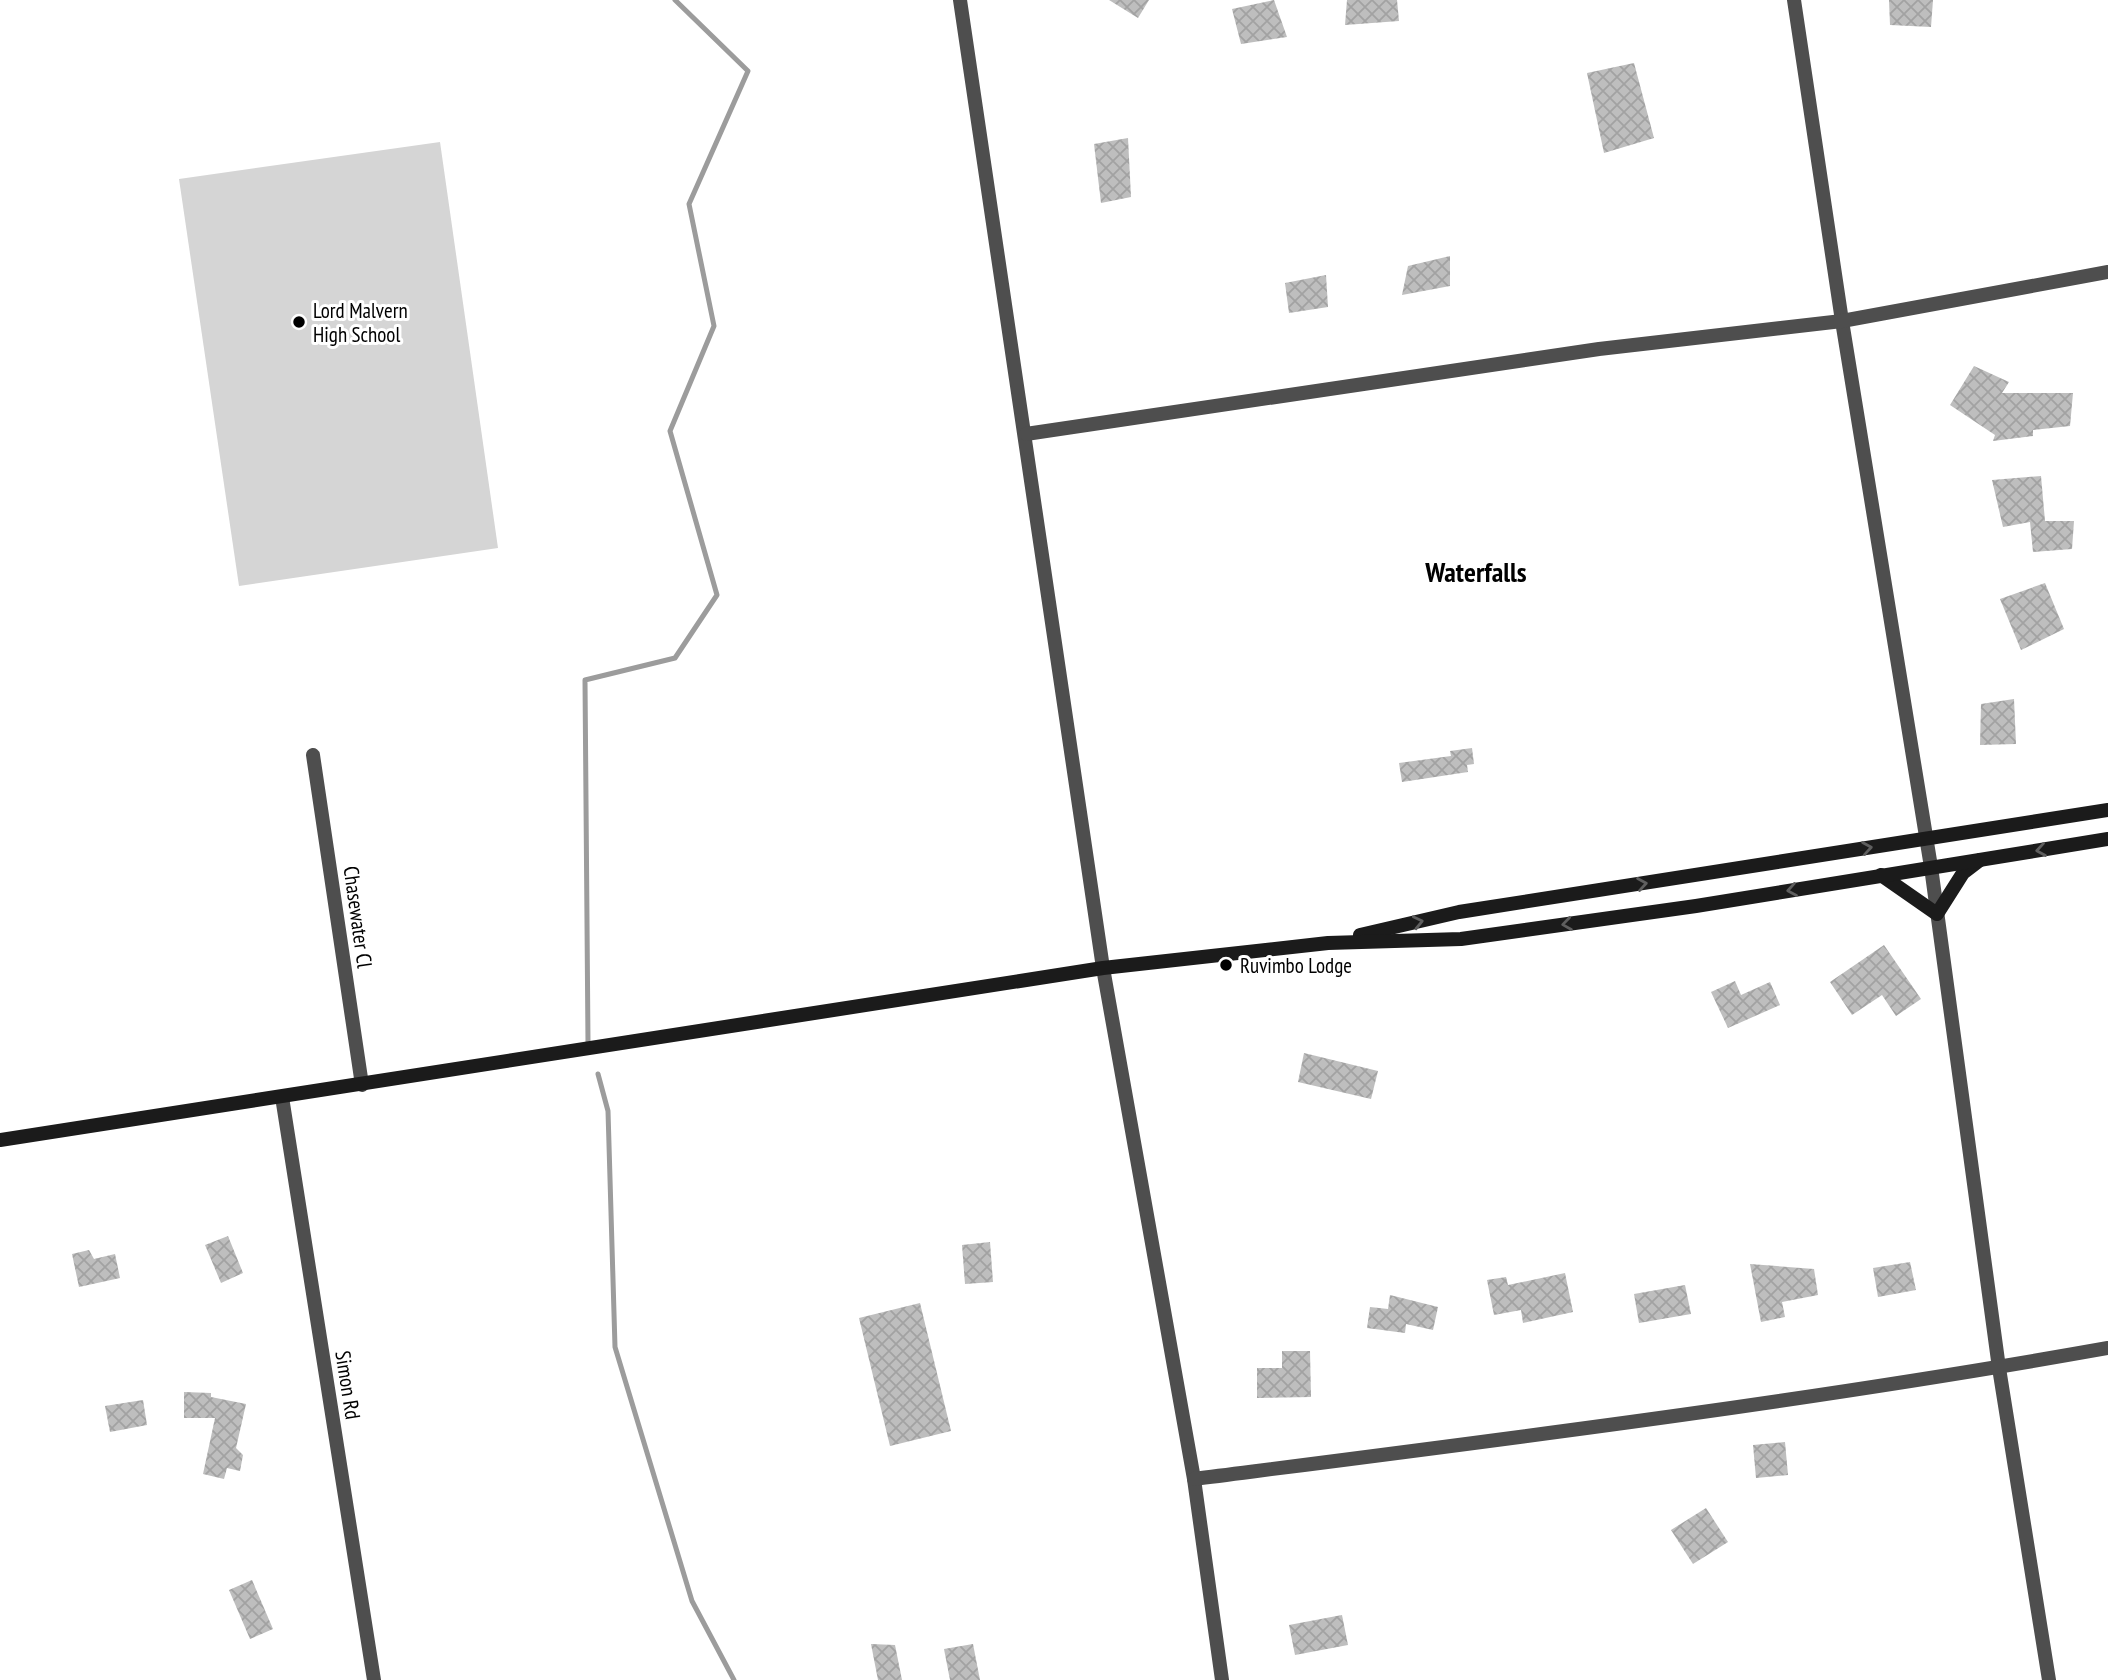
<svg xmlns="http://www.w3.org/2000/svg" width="2108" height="1680" font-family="'PT Sans Narrow',sans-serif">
<defs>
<pattern id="building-cross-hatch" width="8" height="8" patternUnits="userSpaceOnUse" patternTransform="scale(1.75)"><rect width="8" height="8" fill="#bebebe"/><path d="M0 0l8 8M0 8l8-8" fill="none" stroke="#a2a2a2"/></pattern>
</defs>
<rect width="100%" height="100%" fill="#fff"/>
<path fill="#d5d5d5" d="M440 142 498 548 239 586 179 179Z"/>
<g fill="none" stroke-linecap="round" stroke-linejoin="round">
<g stroke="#9c9c9c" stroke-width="5">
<path d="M588 1043 585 680 675 658 717 595 670 431 714 326 689 204 748 71 675 0"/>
<path d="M598 1074 608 1111 615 1347 692 1601 734 1680"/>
</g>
</g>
<g fill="url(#building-cross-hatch)">
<path d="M1109 0H1149L1138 18Z"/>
<path d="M1274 0 1287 37 1241 44 1232 9Z"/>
<path d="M1347 0H1397L1399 21 1345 25Z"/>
<path d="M1889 0H1933L1931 27 1890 25Z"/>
<path d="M1634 63 1654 138 1604 153 1587 73Z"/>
<path d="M1128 138 1131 197 1101 203 1094 144Z"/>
<path d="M1450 256V286L1402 295 1408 266Z"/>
<path d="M1326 275 1328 307 1289 313 1285 283Z"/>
<path d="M1974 366 2009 382 2002 393H2073L2070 426 2033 430V436L1993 441 1995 435 1950 405Z"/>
<path d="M2041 476 2045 521H2074L2072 549 2033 552 2030 522 2003 527 1992 480Z"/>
<path d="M2045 583 2064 629 2021 650 2000 599Z"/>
<path d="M2014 699 2016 744 1980 745 1981 704Z"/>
<path d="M1472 748 1474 764 1467 765 1468 772 1402 782 1399 763 1451 756 1450 751Z"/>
<path d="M1884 945 1921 999 1896 1016 1882 995 1852 1015 1830 982Z"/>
<path d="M1735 981 1741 995 1770 982 1780 1005 1728 1028 1711 992Z"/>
<path d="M1304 1053 1378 1071 1371 1099 1298 1082Z"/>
<path d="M228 1236 243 1273 221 1283 205 1245Z"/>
<path d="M990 1242 993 1282 965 1284 962 1245Z"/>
<path d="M89 1250 94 1259 115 1254 120 1278 79 1287 72 1254Z"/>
<path d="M1910 1262 1916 1290 1878 1297 1873 1268Z"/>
<path d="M1750 1264 1814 1269 1818 1295 1782 1302 1785 1317 1761 1322Z"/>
<path d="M1565 1273 1573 1312 1523 1323 1521 1310 1494 1315 1487 1280 1506 1277 1508 1285Z"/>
<path d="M1685 1285 1691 1314 1639 1323 1634 1294Z"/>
<path d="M1390 1295 1438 1307 1433 1330 1406 1324 1405 1333 1367 1328 1370 1307 1388 1309Z"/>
<path d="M920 1303 951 1431 890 1446 859 1318Z"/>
<path d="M1282 1351H1310L1311 1397 1257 1398V1368H1282Z"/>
<path d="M184 1392 211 1393V1397L246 1404 236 1448 243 1455 240 1471 227 1468 224 1479 203 1474 215 1418H184Z"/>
<path d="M143 1400 147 1425 110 1432 105 1406Z"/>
<path d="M1785 1442 1788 1475 1756 1478 1753 1445Z"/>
<path d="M1706 1508 1728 1542 1693 1564 1671 1530Z"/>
<path d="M252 1580 273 1629 250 1639 229 1590Z"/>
<path d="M1342 1615 1348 1645 1295 1655 1289 1625Z"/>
<path d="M871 1644 895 1645 902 1680H878Z"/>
<path d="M973 1644 980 1680H950L944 1649Z"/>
</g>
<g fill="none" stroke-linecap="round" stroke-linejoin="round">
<g stroke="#4e4e4e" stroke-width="14">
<path d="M960 0 1103 968 1194 1479 1222 1680"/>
<path d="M1794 0 1842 321 1931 867 1999 1368 2049 1680"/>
<path d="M1026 434 1599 349 1842 321 2108 272"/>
<path d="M313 755 362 1085"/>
<path d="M282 1097 374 1680"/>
<path d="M1194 1479C1499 1440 1805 1402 2108 1348"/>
</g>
<g stroke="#1b1b1b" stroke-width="14">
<path d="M1881 875 1937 914 1963 873 1980 860"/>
<path d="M1360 935 1459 912 2108 810"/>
<path d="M0 1140 1103 968 1328 943 1461 939 1696 906 2108 839"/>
</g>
</g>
<defs><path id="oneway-chevron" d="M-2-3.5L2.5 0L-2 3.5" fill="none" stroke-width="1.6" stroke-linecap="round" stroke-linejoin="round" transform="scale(1.75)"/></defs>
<g stroke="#5f5f5f">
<use href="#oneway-chevron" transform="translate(1867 848) rotate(-9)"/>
<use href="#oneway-chevron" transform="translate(2041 850) rotate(171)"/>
<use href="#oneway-chevron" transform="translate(1642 884) rotate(-9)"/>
<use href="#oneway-chevron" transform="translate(1792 890) rotate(170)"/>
<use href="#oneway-chevron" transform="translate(1418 922) rotate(-13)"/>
<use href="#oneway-chevron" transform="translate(1567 924) rotate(172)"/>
</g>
<g fill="#000" stroke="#fff" stroke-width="2.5">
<circle cx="299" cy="322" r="7"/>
<circle cx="1226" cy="965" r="7"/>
</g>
<g text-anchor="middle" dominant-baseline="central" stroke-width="6" stroke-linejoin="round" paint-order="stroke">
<g font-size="21" fill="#000" stroke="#fff" text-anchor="start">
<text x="313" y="310">Lord Malvern<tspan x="313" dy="24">High School</tspan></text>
<text x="1240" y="965">Ruvimbo Lodge</text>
</g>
<g font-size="21" fill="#000" stroke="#fff">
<text transform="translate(358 917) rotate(82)">Chasewater Cl</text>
<text transform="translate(348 1385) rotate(81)">Simon Rd</text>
</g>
<g font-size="28" font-weight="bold" fill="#000" stroke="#fff">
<text x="1476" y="571">Waterfalls</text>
</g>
</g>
</svg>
